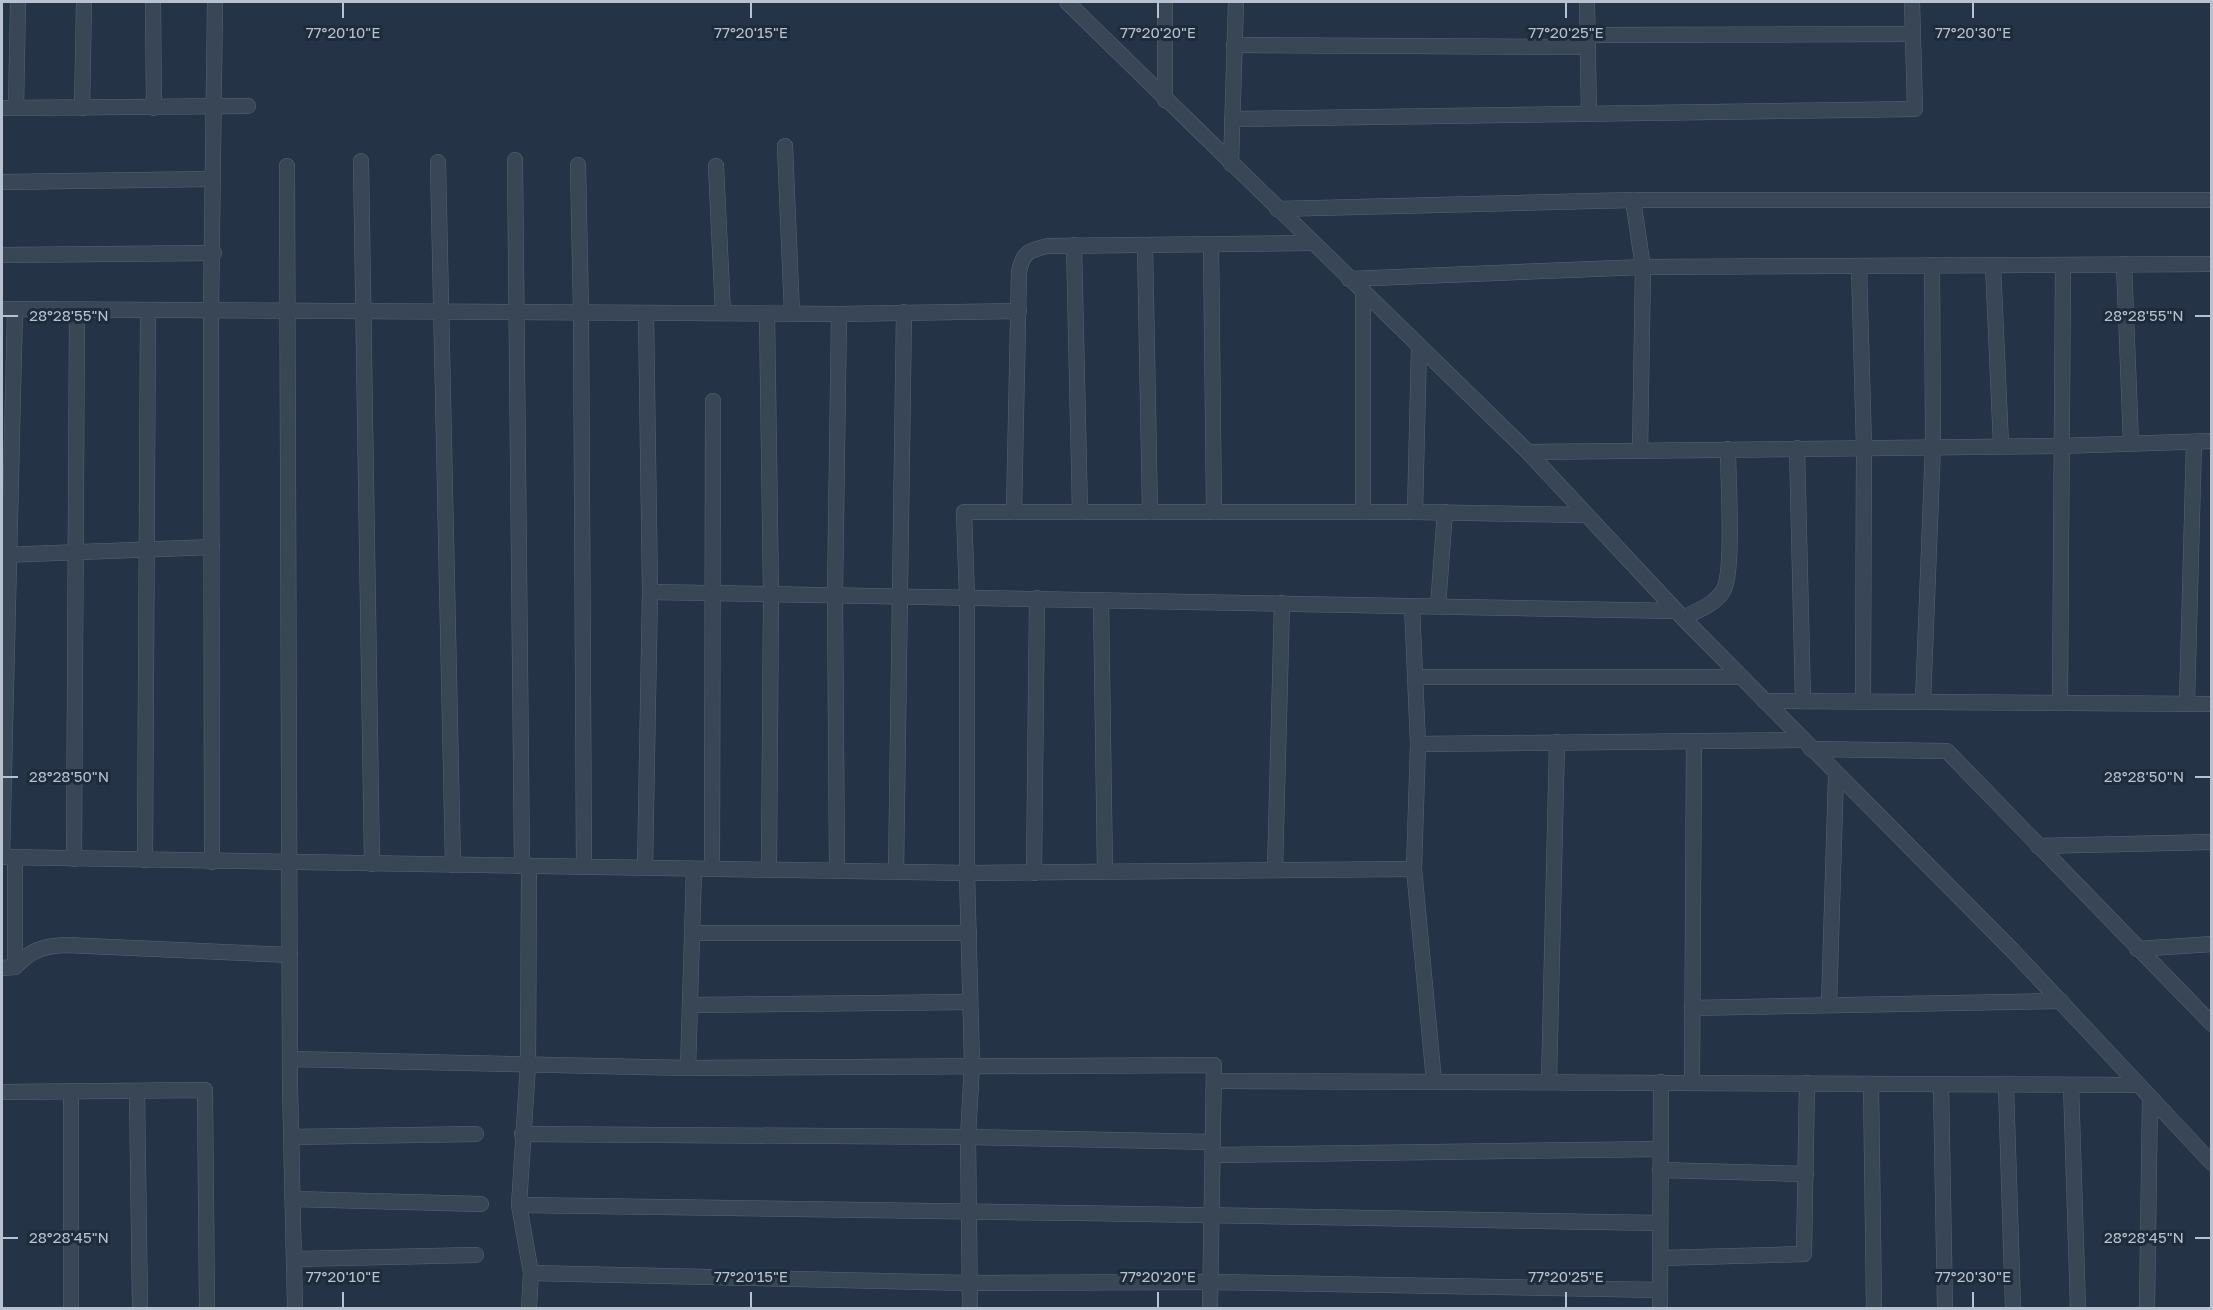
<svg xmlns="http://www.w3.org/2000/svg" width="2213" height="1310" font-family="'Golos Text',sans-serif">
<rect width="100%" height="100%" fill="#243446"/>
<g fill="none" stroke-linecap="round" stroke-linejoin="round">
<g stroke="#586473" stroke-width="16">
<g id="street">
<path d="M153 2 154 108"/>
<path d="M1067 2 1528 452 1683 618 2013 951 2212 1163"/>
<path d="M1165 2V100"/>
<path d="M1587 2 1589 114"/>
<path d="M1587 35 1913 34"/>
<path d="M1234 45 1588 47"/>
<path d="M2 108 248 106"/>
<path d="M16 108 18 2"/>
<path d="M82 108 84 2"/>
<path d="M1232 119 1915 109 1912 2"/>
<path d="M785 146 792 314"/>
<path d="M515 160 522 866"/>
<path d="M361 161 372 864"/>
<path d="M438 162 453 865"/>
<path d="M1231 164 1236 2"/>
<path d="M578 165 581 312 584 867"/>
<path d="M287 166 290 1087 295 1308"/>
<path d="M716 166 723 313"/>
<path d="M2 182 213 179"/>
<path d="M1633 200 1643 267 1640 451"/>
<path d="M1277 209 1633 200H2212"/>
<path d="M1211 244 1214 512"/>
<path d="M1074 245 1080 512"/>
<path d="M1145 245 1150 512"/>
<path d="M2 255 214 253"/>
<path d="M2124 264 2131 443"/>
<path d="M1993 265 2001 445"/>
<path d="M1859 266 1864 447 1863 701"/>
<path d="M1349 279 1643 267 2212 264"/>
<path d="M2 309 839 314 1019 311"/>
<path d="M767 314 771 594 769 870"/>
<path d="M1797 448 1803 701"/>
<path d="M1528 452 2061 446 2212 441"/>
<path d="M1014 512 1019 272C1023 252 1029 250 1048 246L1312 243"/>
<path d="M1363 512V293"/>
<path d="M1415 512 1419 347"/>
<path d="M2 555 212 547"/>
<path d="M650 592 1676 611"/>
<path d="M1101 600 1105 872"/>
<path d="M1412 606 1418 744 1414 869 1434 1081"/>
<path d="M1438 606 1445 512"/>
<path d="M1683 618C1696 611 1717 604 1724 589 1734 569 1728 477 1728 449"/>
<path d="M1415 677H1740"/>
<path d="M1764 701 2212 704"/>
<path d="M1923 702 1933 446 1932 265"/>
<path d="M2060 703 2063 265"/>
<path d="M2187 703 2194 442"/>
<path d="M1418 744 1802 740"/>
<path d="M1811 749 1947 751 2212 1024"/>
<path d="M2038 846 2212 842"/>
<path d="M2 857 967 873 1414 869"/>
<path d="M2 857 15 309"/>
<path d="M15 857V967"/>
<path d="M74 859 77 310"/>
<path d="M145 860 148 310"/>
<path d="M212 862 211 310 215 2"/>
<path d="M645 868 650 592 646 313"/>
<path d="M712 869 713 401"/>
<path d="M1275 870 1282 603"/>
<path d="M837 871 835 595 839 314"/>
<path d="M896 872 904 312"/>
<path d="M1034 873 1037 598"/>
<path d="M692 933H969"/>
<path d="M2137 949 2212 944"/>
<path d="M2 968 15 967C31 950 43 946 66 945L290 955"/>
<path d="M690 1005 970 1002"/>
<path d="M1829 1005 1836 775"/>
<path d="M1692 1008 2061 1001"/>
<path d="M291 1059 688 1068 1214 1065 1210 1308"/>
<path d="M688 1068 694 869"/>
<path d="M1214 1081 2138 1085"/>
<path d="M1549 1081 1557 742"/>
<path d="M1692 1082 1694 741"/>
<path d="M1871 1084 1874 1308"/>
<path d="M1941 1085 1945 1308"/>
<path d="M2071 1085 2078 1308"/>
<path d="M2006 1086 2013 1308"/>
<path d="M137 1091 140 1308"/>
<path d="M2 1092 205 1090 207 1308"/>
<path d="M522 1134 968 1137 1213 1142"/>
<path d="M291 1137 476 1134"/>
<path d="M1213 1155 1661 1149"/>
<path d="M1660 1170 1806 1174"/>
<path d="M293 1199 481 1204"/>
<path d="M519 1205C899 1211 1280 1215 1660 1223"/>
<path d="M1660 1258 1804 1254 1807 1083"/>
<path d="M295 1259 476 1255"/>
<path d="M531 1273 970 1283 1210 1282 1660 1290"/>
<path d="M71 1308V1091"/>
<path d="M529 1308 531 1273 519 1205 528 1065 529 867"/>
<path d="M970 1308 968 1137 972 1064 967 873V597L964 512H1415L1586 515"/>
<path d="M1660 1308 1661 1082"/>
<path d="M2147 1308 2150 1097"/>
</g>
</g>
<use href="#street" stroke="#394655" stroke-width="15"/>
</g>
<path fill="none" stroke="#b7c1cf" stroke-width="2" d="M343 3V18M751 3V18M1158 3V18M1566 3V18M1973 3V18M3 316H18M2195 316H2210M3 777H18M2195 777H2210M3 1238H18M2195 1238H2210M343 1292V1307M751 1292V1307M1158 1292V1307M1566 1292V1307M1973 1292V1307"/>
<g font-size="15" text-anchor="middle" fill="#b7c1cf" stroke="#1e2b3b" stroke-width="6" stroke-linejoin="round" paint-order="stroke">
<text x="343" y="38">77°20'10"E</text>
<text x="751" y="38">77°20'15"E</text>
<text x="1158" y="38">77°20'20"E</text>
<text x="1566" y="38">77°20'25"E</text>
<text x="1973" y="38">77°20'30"E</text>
<text x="69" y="321">28°28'55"N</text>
<text x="2144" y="321">28°28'55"N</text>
<text x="69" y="782">28°28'50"N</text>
<text x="2144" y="782">28°28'50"N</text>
<text x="69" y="1243">28°28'45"N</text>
<text x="2144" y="1243">28°28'45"N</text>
<text x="343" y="1282">77°20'10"E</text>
<text x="751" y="1282">77°20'15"E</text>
<text x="1158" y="1282">77°20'20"E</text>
<text x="1566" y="1282">77°20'25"E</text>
<text x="1973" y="1282">77°20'30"E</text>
</g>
<rect width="2213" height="1310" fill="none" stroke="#b7c1cf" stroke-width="6"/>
</svg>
